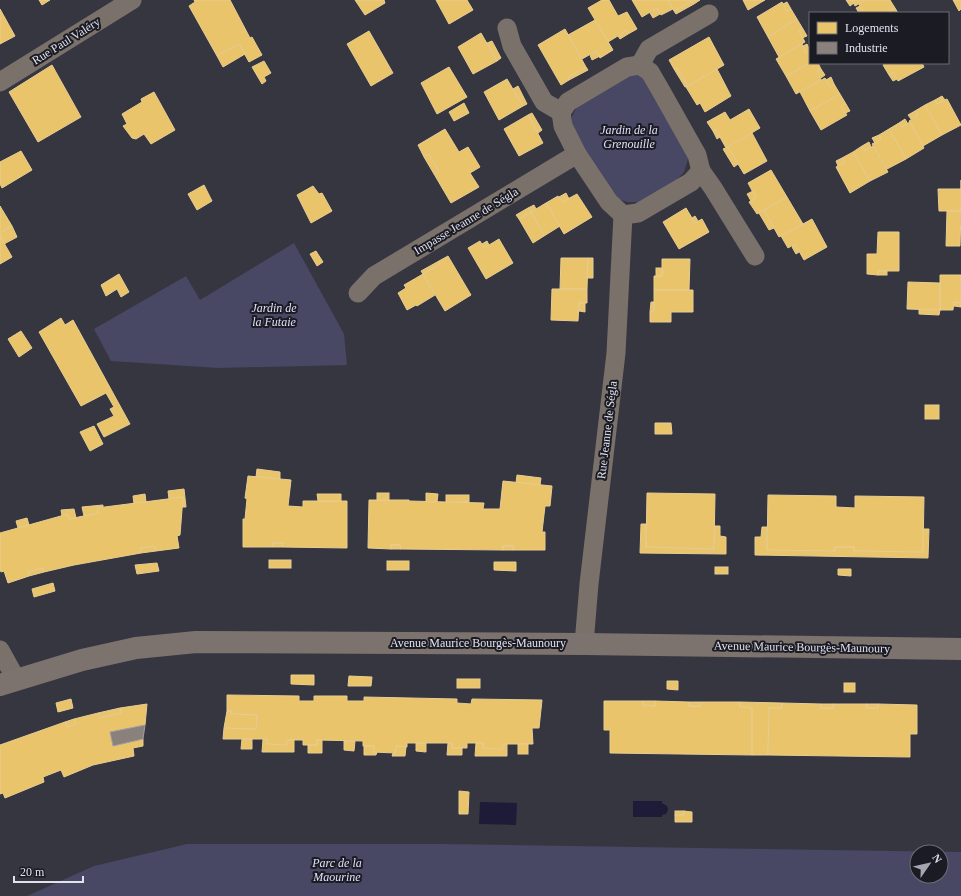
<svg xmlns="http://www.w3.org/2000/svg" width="961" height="896" font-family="Georgia,serif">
<rect width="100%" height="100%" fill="#363641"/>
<g fill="#484764" fill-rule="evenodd">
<path d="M632 75 641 76 647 81 689 156 684 172 675 182 638 202H628L617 199 609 192 572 127V117L576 108Z"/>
<path d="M294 243 344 334 347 365 218 368 111 361 94 329 186 276 200 300Z"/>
<path d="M187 844H443L961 852V896H27L94 866ZM917 852H941V876H917Z"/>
</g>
<g fill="#1d1b37">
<path d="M633 801H662V803L667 806 668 810 666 814 662 815V817H633Z"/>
<path d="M480 802 517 803 516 825 479 824Z"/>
</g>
<g fill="#e9c46a" stroke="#e7cd92">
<path d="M39 0H50L42 5Z"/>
<path d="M194 0H230L250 38 252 37 262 55 249 62 239 44 217 56 189 6 195 2Z"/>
<path d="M355 0H384L385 3 365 15Z"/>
<path d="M436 0H467L473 10 449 24Z"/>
<path d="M602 0H609L618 16 627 12 637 29 628 34 626 31 608 42 588 8Z"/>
<path d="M632 0H668L673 9 661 15 657 8 642 17Z"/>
<path d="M668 0H700L694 4 692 1 674 11Z"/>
<path d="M743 0H765L748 10Z"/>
<path d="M846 0H852L854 3 850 6Z"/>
<path d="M852 0H866L855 6Z"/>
<path d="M866 0H890L895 8 887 13H863L859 4Z"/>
<path d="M953 0H961V9L959 11Z"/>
<path d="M692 1 694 4 676 14 674 11Z"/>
<path d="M782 2 787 11 791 9 797 19 768 37 757 17Z"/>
<path d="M787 2 791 9 787 11 783 4Z"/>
<path d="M860 6 864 13H859L856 8Z"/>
<path d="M657 8 660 14 653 18 650 13Z"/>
<path d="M895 8 898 13H887Z"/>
<path d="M0 9 15 36 0 44Z"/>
<path d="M797 19 803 29 799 31 805 42 779 57 768 37Z"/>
<path d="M595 20 613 50 600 58 596 51 582 59 568 35Z"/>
<path d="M565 29 586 67 568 77 569 80 561 85 538 45Z"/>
<path d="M803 29 807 36 802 38 799 31Z"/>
<path d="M369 31 393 73 371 86 347 44Z"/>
<path d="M626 31 628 34 620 39 618 36Z"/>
<path d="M481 33 497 61 473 74 458 47Z"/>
<path d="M709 37 724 65 688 86 677 68 674 69 669 60Z"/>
<path d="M492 41 501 58 497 61 487 43Z"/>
<path d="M239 44 245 54 223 67 217 56Z"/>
<path d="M802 44 806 53 810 51V63L786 76 776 59Z"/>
<path d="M807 44 810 51 806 53 803 46Z"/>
<path d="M596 51 600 56 592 60 590 55Z"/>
<path d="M264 61 271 73 264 77 266 81 262 84 252 67Z"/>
<path d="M810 63H818L821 69 817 71 821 80 796 94 786 76Z"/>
<path d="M886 63H922L924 67 898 81 893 72 889 75 883 65Z"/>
<path d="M52 65 81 117 38 142 9 92Z"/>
<path d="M449 67 467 97 437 114 421 83Z"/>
<path d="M586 67 588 70 569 80 568 77Z"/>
<path d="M677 68 688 86 685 87 674 69Z"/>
<path d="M717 69 731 96 705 112 700 103 697 105 686 87Z"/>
<path d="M821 69 825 75 821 78 817 71Z"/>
<path d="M893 72 897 79 893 81 889 75Z"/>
<path d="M831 77 834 84 830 87 826 80Z"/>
<path d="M825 78 830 87 834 84 840 94 810 111 800 92Z"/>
<path d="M507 79 523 106 499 120 484 92Z"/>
<path d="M518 86 527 104 523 106 513 89Z"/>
<path d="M154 92 175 130 151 144 144 134 136 139 132 138 123 126 127 124 122 114 142 102 141 99Z"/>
<path d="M840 94 846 104 841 106 847 115 821 130 810 111Z"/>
<path d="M942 96 945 100 937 104 935 100Z"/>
<path d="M947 99 961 125 942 135 925 105 935 100 937 104Z"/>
<path d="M464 103 469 113 454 121 449 112Z"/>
<path d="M846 104 850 111 845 113 841 106Z"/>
<path d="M925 105 942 135 923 146 909 121 918 115 915 111Z"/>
<path d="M749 109 760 128 726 148 716 130 713 131 707 122 725 112 730 120Z"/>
<path d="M915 111 918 115 911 119 908 115Z"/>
<path d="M532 113 542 130 538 133 528 115Z"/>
<path d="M528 115 543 143 519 156 504 129Z"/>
<path d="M905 119 908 124 902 127 899 123Z"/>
<path d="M910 122 924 148 906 159 889 129 899 123 902 127Z"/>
<path d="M445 129 459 152 468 147 480 167 470 173 479 187 451 203 434 174 439 171 429 154 424 157 418 145Z"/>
<path d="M889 129 906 159 887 169 872 144 881 139 879 135Z"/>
<path d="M716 130 720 137 717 139 713 131Z"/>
<path d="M752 133 767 161 744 174 728 147Z"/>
<path d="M879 135 881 139 875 143 872 138Z"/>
<path d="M869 142 871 147 865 151 862 146Z"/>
<path d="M862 146 865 151 873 146 888 172 870 181 853 152Z"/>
<path d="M728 147 738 164 734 167 723 149Z"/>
<path d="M21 151 32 170 2 188 0 184V162Z"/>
<path d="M853 152 870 181 850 193 836 167 845 162 842 158Z"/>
<path d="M429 154 439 171 434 174 424 157Z"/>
<path d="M842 158 845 162 838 166 836 161Z"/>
<path d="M771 170 787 197 757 214 749 202 756 198 748 183Z"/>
<path d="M961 180V211H939L938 189H961Z"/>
<path d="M204 185 212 201 197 210 188 194Z"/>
<path d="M313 186 319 194 322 193 332 211 311 223 297 195Z"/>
<path d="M753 191 756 198 751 201 747 194Z"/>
<path d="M566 193 569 199 562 202 559 197Z"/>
<path d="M577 194 592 217 564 234 546 203 558 196 562 202Z"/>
<path d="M787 197 803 224 779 237 764 210Z"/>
<path d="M546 203 560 226 544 236 531 212Z"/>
<path d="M534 205 536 209 531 212 528 208Z"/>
<path d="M0 206 12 226 0 233Z"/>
<path d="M528 208 531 212 519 219 516 215Z"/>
<path d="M686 208 695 223 702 219 709 232 679 249 663 222Z"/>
<path d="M764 210 774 228 769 230 759 213Z"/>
<path d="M947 211H961L960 246H946Z"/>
<path d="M531 212 544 236 533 243 519 219Z"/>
<path d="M695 216 698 221 695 223 692 218Z"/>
<path d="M812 219 827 247 804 260 795 244 788 248 781 236Z"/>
<path d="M12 226 17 237 4 244 0 236V233Z"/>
<path d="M878 232H899V271H878V275L867 274V254H877Z"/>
<path d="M0 236 12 257 0 264Z"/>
<path d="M499 239 513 263 486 279 468 248 480 241 484 248Z"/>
<path d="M487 241 489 245 484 248 482 244Z"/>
<path d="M795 244 799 252 796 254 792 247Z"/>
<path d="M316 251 323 262 317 266 310 254Z"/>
<path d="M448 256 471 295 445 311 423 274 440 264 439 261Z"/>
<path d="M561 258H588L587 289H560Z"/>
<path d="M588 258H593V278H587Z"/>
<path d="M662 259H690L689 290H654V276H662Z"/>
<path d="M439 261 440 264 423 274 421 271Z"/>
<rect x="656" y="268" width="6" height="8"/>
<rect x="878" y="271" width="9" height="4"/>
<path d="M119 274 129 292 121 297 117 289 106 296 101 285Z"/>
<path d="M423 274 435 295 417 306 416 305 407 310 398 293 406 288 404 285Z"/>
<path d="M940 275H961V303L954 302 953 310H940Z"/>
<path d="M908 282 940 283V310L907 309Z"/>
<path d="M552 289H587V303H579L578 321 551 320Z"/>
<path d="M654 290H693V312H671V322H650V312L654 311Z"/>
<path d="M651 302H654V311L650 312Z"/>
<path d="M954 302 961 303V307L954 306Z"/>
<path d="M579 303H585V312L579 311Z"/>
<path d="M919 309 940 310 939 315 919 314Z"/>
<path d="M61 318 65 325 73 320 130 424 104 437 97 424 114 416 110 409 114 407 106 393 81 406 39 332Z"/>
<path d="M21 331 32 348 19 357 8 339Z"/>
<rect x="925" y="405" width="14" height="14"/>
<path d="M655 423H671L672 434H655Z"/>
<path d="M94 426 103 444 90 451 80 432Z"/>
<path d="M257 469 280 472V479L256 477Z"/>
<path d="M517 475 541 478 540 485 516 483Z"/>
<path d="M248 476 291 480 288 506 303 507V501H347V548L282 547 283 543H273V547H243V519H245L247 499 245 498Z"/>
<path d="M503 481 552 486 550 506H545L542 532H545V550H513V546H503V550L400 549V545H391V549L368 548 369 500H409V501L484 503 483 509H500Z"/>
<path d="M184 489 186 507H182L183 497 169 499 168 491Z"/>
<rect x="377" y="493" width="12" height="7"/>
<path d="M426 493 438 494 437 502H426Z"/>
<path d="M647 493 715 494 714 549 646 547Z"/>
<path d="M145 494 146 502 134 504 133 496Z"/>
<path d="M317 494H341V501H318Z"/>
<rect x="446" y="495" width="23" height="7"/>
<path d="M768 495 836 496V507L855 508V496L924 497 923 552 854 551V547H835V551L767 550Z"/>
<path d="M183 497 180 535 177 536 179 548 156 551 155 546 140 548 141 553 74 565 44 572 43 568 28 572 29 576 8 583 4 571 1 572 0 570V533L68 514 69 519 98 513 97 508Z"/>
<path d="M103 505V507L97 508 98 513 84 516 82 507Z"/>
<path d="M74 509 76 518 69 519 68 514 62 516 61 510Z"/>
<path d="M27 518 29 525 18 528 16 521Z"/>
<path d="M641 524H646V547L714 549 715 526H720V536L726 537V554L640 553Z"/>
<path d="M762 527H767V550L835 551V547H854V551L923 552V529H929L928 558 755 555V537H761Z"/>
<path d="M273 543H283L282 547H273Z"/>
<rect x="391" y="545" width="9" height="4"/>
<path d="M155 546 156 551 141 553 140 548Z"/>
<rect x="503" y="546" width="10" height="4"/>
<rect x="269" y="560" width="22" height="8"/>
<rect x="387" y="561" width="22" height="9"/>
<path d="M494 562H516V571L494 570Z"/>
<path d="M157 563 159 571 137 574 135 565Z"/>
<rect x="715" y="567" width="13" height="7"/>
<path d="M43 568 44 572 29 576 28 572Z"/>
<path d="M838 569H851V576L838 575Z"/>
<path d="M53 583 55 591 34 597 32 589Z"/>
<path d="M291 675H314V685L291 684Z"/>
<path d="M349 676 372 677 371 686H348Z"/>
<rect x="457" y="679" width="23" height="9"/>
<path d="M667 681H678V690L667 689Z"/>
<rect x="844" y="683" width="11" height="9"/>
<path d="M227 695 299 696V701H314V696H347V701H364V697L457 699V703L471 704 472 699 542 700 539 728H532L533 744H503L502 749 483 748V743H467V748H452V743H407V747L396 746 395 753 373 752 374 746H363V741L317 740V745H303V740H287L286 745 267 744V739H223L224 728 256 729 257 715 231 714V711H227Z"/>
<path d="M71 699 73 708 58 712 56 703Z"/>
<path d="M604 701H643V705L655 706V701L689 702V706H700L701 702H740V707L752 708V755L610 753V730H604Z"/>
<path d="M643 701H655V706L643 705Z"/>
<path d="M689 702H701L700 706H689Z"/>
<path d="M740 702 782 703V708H769L768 755H752V708L740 707Z"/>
<path d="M782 703 821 704V708H833V704H867V708H878V704L917 705V734H910V757L768 755 769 708H782Z"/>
<path d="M147 704 145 725 110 732 113 746 143 739V746L133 748 134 756 93 765 64 777 61 770 43 777 44 782 5 798 3 793 0 794V745L65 722 67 727 76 724 74 719 98 713 99 718 121 713 120 708Z"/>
<rect x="821" y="704" width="12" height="4"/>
<rect x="867" y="704" width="11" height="4"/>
<path d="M120 708 121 713 99 718 98 713Z"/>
<path d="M227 711H231V714L257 715 256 729 224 728Z"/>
<path d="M74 719 76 724 67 727 65 722Z"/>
<path d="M242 739H252V749H241Z"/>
<path d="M263 739H267V744L286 745 287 740H294V752H262Z"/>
<path d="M317 740H322V753H308V745H317Z"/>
<path d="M344 741H355L354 751 344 750Z"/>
<path d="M416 743H426V752L416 751Z"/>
<path d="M448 743H452V748H462V755H447Z"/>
<path d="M476 743H483V748L502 749 503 744H507V756H475Z"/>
<rect x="518" y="744" width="10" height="10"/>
<path d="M364 746H374L373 752H377L376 755H364Z"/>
<path d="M396 746 406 747 405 756H392L393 753H395Z"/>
<path d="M459 791 469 792 468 814H459Z"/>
<rect x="675" y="811" width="9" height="4"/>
<path d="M684 811 692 812V822H675V815H684Z"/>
</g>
<path fill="#8a817c" stroke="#a49e9e" d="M145 725 143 739 113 746 110 732Z"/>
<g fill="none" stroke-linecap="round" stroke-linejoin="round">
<g stroke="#7a716b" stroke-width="19">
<path d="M507 28 512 46 544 102 561 112"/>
<path d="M640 65 649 49 709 14"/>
<path d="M0 82 132 0"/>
<path d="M701 171 713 188 755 256"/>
<path d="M358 293 374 276 577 154"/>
<path d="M584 644 589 584 616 353 623 215 609 202 577 154 563 126 561 112 568 102 627 67 640 65 650 72 661 91 697 155 701 171 691 182 638 213 623 215"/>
<path d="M0 650 16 679"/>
</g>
<path stroke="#7d736e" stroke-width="22" d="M0 685 82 660 136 648 196 642 584 644 961 649"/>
</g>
<g text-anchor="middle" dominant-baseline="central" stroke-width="4" stroke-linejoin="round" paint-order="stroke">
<g font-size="12" fill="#e2e2ef" stroke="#1a1b23">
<text transform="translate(66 41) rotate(-32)">Rue Paul Valéry</text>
<text transform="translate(466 221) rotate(-31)">Impasse Jeanne de Ségla</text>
<text transform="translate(607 430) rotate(-83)">Rue Jeanne de Ségla</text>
<text x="478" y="643">Avenue Maurice Bourgès-Maunoury</text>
<text transform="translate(802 647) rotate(1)">Avenue Maurice Bourgès-Maunoury</text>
</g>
<g font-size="12" font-style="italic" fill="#e0e1fa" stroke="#1a1b23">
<text x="629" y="130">Jardin de la<tspan x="629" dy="14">Grenouille</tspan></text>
<text x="274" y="308">Jardin de<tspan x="274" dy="14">la Futaie</tspan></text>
<text x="337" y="863">Parc de la<tspan x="337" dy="14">Maourine</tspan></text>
</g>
</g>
<rect x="809" y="12" width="140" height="52" fill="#1a1b23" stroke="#6a6b75"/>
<rect x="817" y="22" width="20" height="12" fill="#e9c46a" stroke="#6a6b75"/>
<text x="845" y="32" font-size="12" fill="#e2e2ef">Logements</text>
<rect x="817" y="42" width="20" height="12" fill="#8a817c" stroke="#6a6b75"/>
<text x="845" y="52" font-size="12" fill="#e2e2ef">Industrie</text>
<g transform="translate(929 864) rotate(56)"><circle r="19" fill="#1a1b23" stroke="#6a6b75"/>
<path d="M0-3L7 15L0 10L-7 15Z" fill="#a6a6b2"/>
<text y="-6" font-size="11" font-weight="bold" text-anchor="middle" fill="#e2e2ef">N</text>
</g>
<path d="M14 876v6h69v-6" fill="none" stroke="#e2e2ef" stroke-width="2"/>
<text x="20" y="876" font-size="12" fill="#e2e2ef" stroke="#1a1b23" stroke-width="3" paint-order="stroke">20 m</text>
</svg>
